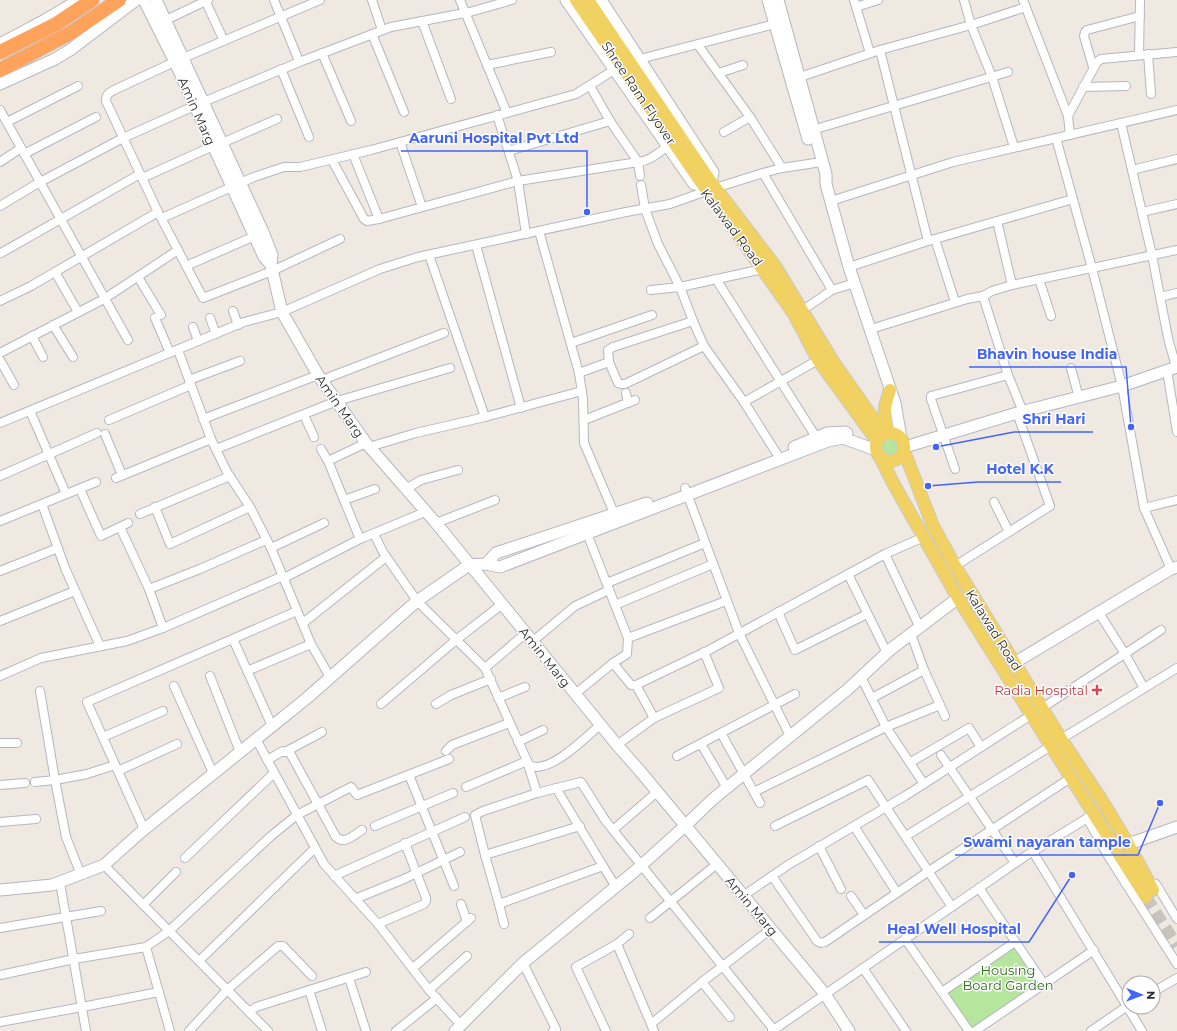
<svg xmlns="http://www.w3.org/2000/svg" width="1177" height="1031" font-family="Montserrat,sans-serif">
<rect width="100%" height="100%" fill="#efe9e1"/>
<g fill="#b6e59e">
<path d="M893 436 901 448C900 473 878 458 882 439Z"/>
<path d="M1015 942 1044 984 969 1031 942 992Z"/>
</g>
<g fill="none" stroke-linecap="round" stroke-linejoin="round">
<path stroke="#c8c4bd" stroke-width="12" stroke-dasharray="12 6" stroke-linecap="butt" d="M1146 897 1177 946"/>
<g stroke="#b4b7c1" stroke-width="10">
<g id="street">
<path d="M205 0 224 41"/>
<path d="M274 0 299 61"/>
<path d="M320 0 183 58 114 90C109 93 106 94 106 101L158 212 203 298 272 271 340 239"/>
<path d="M372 0 382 30"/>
<path d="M460 0 507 113"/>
<path d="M854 0 870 53"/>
<path d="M964 0 971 25 992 77 1014 147"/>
<path d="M1023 0 1068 116"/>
<path d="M856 7 878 0"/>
<path d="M166 20 208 0"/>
<path d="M422 21 451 99"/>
<path d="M372 34 404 112"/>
<path d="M698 45 750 117 782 168"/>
<path d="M880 50 928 241"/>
<path d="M322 53 351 121"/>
<path d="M1148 54 1151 94"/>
<path d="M1139 55 1140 0"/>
<path d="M640 59 775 24"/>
<path d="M487 65 551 52"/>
<path d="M1093 67 1084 36 1085 32 1087 30 1140 16"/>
<path d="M281 69 309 137"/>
<path d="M719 73 743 65"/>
<path d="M800 77 880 50 971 25 1026 7"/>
<path d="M590 86 610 121 638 162C650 161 658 153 668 146"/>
<path d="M1083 87 1126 86"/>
<path d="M0 110 128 340"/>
<path d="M497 115 518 181 526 234"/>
<path d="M7 122 78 86"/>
<path d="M1121 123 1152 255 1168 338 1176 367"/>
<path d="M809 131 1008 72"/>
<path d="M724 132 750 117"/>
<path d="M1070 135 1068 116 1097 62 1101 59 1177 52"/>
<path d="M1056 138 1092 268 1122 386 1144 508 1171 569"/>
<path d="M400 142 422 207"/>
<path d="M222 143 277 119"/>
<path d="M509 151 610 121"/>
<path d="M24 154 96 117"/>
<path d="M353 154 379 219 518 181 638 162 640 176"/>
<path d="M332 160 364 219 367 221 379 219"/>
<path d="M0 162 21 148"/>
<path d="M1132 170 1177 159"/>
<path d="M763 173 832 290 803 310"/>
<path d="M142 178 213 146"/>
<path d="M641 185 645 209 658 244 680 287 693 321 704 346 744 402"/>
<path d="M831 201 953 162 1177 110"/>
<path d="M0 206 40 182 123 138 203 102 302 61 391 27 470 12 512 0"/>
<path d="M1142 212 1177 204"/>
<path d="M162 218 254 177 284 167H300L371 150 576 94 614 70"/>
<path d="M997 221 1012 285"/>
<path d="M539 231 579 373 583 399 584 443 614 513"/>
<path d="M935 239 955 302"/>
<path d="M476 245 521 408"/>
<path d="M1 253 140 174"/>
<path d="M429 255 485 417"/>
<path d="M186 266 255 236"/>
<path d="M849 267 928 241 1073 199"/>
<path d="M55 272 78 312"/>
<path d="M138 277 161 315"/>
<path d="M716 279 816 437"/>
<path d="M1039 279 1051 316"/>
<path d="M651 290 680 287 763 269"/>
<path d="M832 290 855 283"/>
<path d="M1160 297 1177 293"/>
<path d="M0 301 31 286 158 212"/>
<path d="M233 311 238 325"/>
<path d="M155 318 170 353"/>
<path d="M210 318 216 334"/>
<path d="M693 321 613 347 608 350 609 362 618 383 621 384H625L704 346"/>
<path d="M53 325 73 357"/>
<path d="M193 327 198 341"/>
<path d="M871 329 967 299 983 296"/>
<path d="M32 336 43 357"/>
<path d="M571 343 652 315"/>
<path d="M178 350 211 439 227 472 250 507 271 548 311 644 330 677"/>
<path d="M0 353 104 299 178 250"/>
<path d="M0 360 14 385"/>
<path d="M1071 368 1079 398"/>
<path d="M1167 370 1177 432"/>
<path d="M579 373 609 362"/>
<path d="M189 380 240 361"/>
<path d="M322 380 444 333"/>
<path d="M626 393 628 403"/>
<path d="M30 411 66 494"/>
<path d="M1023 412 1008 375 983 296 992 291 1012 285 1177 250"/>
<path d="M304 415 314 437"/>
<path d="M203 419 318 375"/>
<path d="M109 420 191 385"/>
<path d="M584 420 635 400"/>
<path d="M0 423 244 322 282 312 380 269 418 257 626 212 670 204 715 188 763 173 782 168 815 163"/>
<path d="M105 434 122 475"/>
<path d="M369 447 416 433 485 417 582 391"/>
<path d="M216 449 337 401 450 368"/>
<path d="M321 449 328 461"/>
<path d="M777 454 744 402 818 360"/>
<path d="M955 469 931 399V396L1008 375"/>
<path d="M0 476 97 433"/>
<path d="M116 478 211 439"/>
<path d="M685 488 739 633 790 736"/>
<path d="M80 489 101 536 128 523"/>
<path d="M375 489 344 500 360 539 425 512"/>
<path d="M406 489 421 480 458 470"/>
<path d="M344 500 328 461 366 443"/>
<path d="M994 502 1009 532"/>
<path d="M42 504 65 568 100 646"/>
<path d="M155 507 170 544 250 507"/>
<path d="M1144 508 1177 500"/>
<path d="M140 514 230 476"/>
<path d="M0 521 96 482"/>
<path d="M436 523 495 500"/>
<path d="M120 527 149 589 163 628"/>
<path d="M374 534 383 552 417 601 485 668 529 765C548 776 586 737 600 725"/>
<path d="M588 536 628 638 627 654 613 663"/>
<path d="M271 548 324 523"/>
<path d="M885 554 920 628"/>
<path d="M955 566 1050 506 1017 413"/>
<path d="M0 571 58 548"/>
<path d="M848 574 887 653"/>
<path d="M284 578 360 539"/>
<path d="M607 583 705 543"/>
<path d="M149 589 200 569 266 540"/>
<path d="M615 605 713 564"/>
<path d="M778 612 795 650 867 614"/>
<path d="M1099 613 1125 654 1144 688"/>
<path d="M0 621 75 591"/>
<path d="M303 623 386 557"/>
<path d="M628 638 726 601"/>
<path d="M233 639 272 726"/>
<path d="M533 641 575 606 609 590"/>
<path d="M485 668 526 633"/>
<path d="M247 671 311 644"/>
<path d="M0 676 41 658 127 641 163 628 283 576"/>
<path d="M210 676 240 752"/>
<path d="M861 677 886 727 924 784"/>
<path d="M636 685 654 718"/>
<path d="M174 686 213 773"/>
<path d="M575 694 613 663 631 685H636L709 650 885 554 924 537"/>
<path d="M498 698 525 687"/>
<path d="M872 698 924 670"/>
<path d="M381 704 456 640 501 605"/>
<path d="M436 704 451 695 491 679"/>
<path d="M940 705 945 716"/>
<path d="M1042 708 1161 630"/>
<path d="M721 733 760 803"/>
<path d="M103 737 163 711"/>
<path d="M256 739 324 864 378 924 429 990 461 1025"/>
<path d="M1061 739 1177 668"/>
<path d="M518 742 543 730"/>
<path d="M0 743H17"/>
<path d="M701 744 727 788"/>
<path d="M617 745 654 718 719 688 704 652"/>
<path d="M287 751 322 732"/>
<path d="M446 751 452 745 509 723"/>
<path d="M941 755 1015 863"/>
<path d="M677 756 795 694"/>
<path d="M267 760 283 751 290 753 336 837C344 845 354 835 362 830"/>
<path d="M911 762 969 728 981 747"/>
<path d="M118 771 177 744"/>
<path d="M409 775 454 886"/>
<path d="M35 782 55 780 40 691"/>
<path d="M0 785 25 783"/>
<path d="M466 787 527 761 537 793"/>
<path d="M556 788 603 866"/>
<path d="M657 792 613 830 774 1030"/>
<path d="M754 792 886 727 940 705 924 670 911 634"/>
<path d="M1087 818 1107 854 1177 964"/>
<path d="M0 822 36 819"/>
<path d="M375 826 453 793"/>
<path d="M775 826 868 780 952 907"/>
<path d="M854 826 897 893"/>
<path d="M144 829 87 702 297 611"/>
<path d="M906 836 1051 746"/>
<path d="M819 846 841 889"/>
<path d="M1033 852 1142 1031"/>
<path d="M485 855 580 826"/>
<path d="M185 858 274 773"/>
<path d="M104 865 268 1031"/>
<path d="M81 875 66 837 55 780 87 774 115 765"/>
<path d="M334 876 465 817"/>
<path d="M772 876 817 941 821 943 825 942 929 871 1072 777"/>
<path d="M60 883 86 1031"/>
<path d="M1151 883 1156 884 1177 919"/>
<path d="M979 888 1044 984"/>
<path d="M743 896 788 865 905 796 1031 715"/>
<path d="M851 896 864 915"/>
<path d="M355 899 404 879 460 852"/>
<path d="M461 904 467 922"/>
<path d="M499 904 485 855 475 815 483 811 537 793 581 782 605 820 613 830"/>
<path d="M143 905 176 872"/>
<path d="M650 918 717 864"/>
<path d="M378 924 424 904 426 901V898L405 843"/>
<path d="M504 924 499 904 603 866 616 887"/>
<path d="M0 928 101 911"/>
<path d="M905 939 969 1031"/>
<path d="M617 944 651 1024"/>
<path d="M199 961 315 848"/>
<path d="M523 963 556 1029 553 1031"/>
<path d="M413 968 471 918"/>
<path d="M863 968 906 1031"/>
<path d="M0 975 74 959 146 947"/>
<path d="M349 978 366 1031"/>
<path d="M702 982 730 1017"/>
<path d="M309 990 322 1031"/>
<path d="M429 990 467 956"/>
<path d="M942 992 1015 942"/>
<path d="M1153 992 1177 978"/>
<path d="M249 1012 256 1007 366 972"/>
<path d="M0 1022 82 1007 159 992"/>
<path d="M170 1031 146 947 169 931 271 836 297 815 351 787 357 795 449 759"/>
<path d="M189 1031 227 990 278 946H283L312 976"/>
<path d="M396 1031 437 998"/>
<path d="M606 1031 576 967 617 944 629 934"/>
<path d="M654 1031 651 1024 702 982 771 929"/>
<path d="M772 1031 1027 855 1094 814"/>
<path d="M975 1031 1094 950"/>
<path d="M1091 1031 1129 1005"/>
</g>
</g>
<g stroke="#b4b7c1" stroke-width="13">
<g id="secondary">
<path d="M144 0 175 62 264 257 271 265"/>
<path d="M156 0 263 232 272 255 271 265 282 312 318 375 366 443 436 523 617 745 640 771 825 994 849 1031"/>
<path d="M566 0 694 184 703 186"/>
<path d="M601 0 713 172 711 182"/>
<path d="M768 0 808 139"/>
<path d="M778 0 826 174V184L849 267 895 403 901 438"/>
<path d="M0 44 45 20 79 0"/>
<path d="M0 84 55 59 70 50 136 0"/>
<path d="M794 447 827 433 845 432 847 433"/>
<path d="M905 447 1017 413 1122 386 1177 367"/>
<path d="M486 564 496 553 647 503"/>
<path d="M1014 663 1171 569 1177 567"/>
<path d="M1127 842H1134L1177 827"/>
<path d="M0 890 52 885 104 865 141 832 307 698 417 601 469 565 486 564 500 567 828 441 843 438 876 450"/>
<path d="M455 1031 523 963 635 871 685 826 713 799 847 690 891 649 958 598"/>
</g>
</g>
<g stroke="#c9c9c9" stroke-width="14">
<g id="primary">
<path d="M576 0 696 175 794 314 818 360 877 441"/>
<path d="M588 0 711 182 775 266 834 363 884 434"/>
<circle cx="890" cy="447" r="14"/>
<path d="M889 433C882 415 884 407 890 390"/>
<path d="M904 451 933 526 955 566 1061 739 1101 799 1127 842 1153 890"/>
<path d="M881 459 893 483 958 598 1146 897"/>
</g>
</g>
<g stroke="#c9c9c9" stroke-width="16">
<g id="highway">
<path d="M0 52 56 24 92 0"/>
<path d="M0 70 72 32 119 0"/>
</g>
</g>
<use href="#street" stroke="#fff" stroke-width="8"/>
<use href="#secondary" stroke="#fff" stroke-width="11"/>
<use href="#primary" stroke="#f2d163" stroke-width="12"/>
<use href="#highway" stroke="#ffa35c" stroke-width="14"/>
</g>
<path fill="#e0444e" stroke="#fff" stroke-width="1.5" d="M1095 684h4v4h4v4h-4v4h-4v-4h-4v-4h4z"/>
<g text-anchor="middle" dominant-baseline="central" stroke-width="3" stroke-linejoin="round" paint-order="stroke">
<g font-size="13" fill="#2e2e2e" stroke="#fff">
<text transform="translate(639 93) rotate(56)">Shree Ram Flyover</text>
<text transform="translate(197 111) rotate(66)">Amin Marg</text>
<text transform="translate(732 227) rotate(53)">Kalawad Road</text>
<text transform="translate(340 406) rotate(55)">Amin Marg</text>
<text transform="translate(994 630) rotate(58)">Kalawad Road</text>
<text transform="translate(545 657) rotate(51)">Amin Marg</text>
<text transform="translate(752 906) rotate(50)">Amin Marg</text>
</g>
<g font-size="13" fill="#be3a42" stroke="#fff" text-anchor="end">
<text x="1088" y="690">Radia Hospital</text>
</g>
<g font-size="13" fill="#2c6e1b" stroke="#fff">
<text x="1008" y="970">Housing<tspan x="1008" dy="15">Board Garden</tspan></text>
</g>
</g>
<path fill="none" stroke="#4264fb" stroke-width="1.5" d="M587 212L587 151H401M1131 427L1126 367H969M936 447L1014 432H1093M928 486L978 482H1061M1160 803L1138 855H955M1072 875L1029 942H879"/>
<g fill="#4264fb" stroke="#fff" stroke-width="1.5">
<circle cx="587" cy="212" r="4"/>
<circle cx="1131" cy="427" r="4"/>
<circle cx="936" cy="447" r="4"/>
<circle cx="928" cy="486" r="4"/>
<circle cx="1160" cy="803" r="4"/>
<circle cx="1072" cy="875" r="4"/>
</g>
<g font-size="14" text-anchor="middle" font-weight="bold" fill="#4264fb" stroke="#fff" stroke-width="3" stroke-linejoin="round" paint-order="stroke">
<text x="494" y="143">Aaruni Hospital Pvt Ltd</text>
<text x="1047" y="359">Bhavin house India</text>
<text x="1054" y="424">Shri Hari</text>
<text x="1020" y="474">Hotel K.K</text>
<text x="1047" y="847">Swami nayaran tample</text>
<text x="954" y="934">Heal Well Hospital</text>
</g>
<g transform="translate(1141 995) rotate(91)"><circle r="19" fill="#ffffff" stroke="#ababab"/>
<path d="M0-3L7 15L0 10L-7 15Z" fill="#4264fb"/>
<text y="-6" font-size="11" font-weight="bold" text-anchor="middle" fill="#2e2e2e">N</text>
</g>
</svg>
